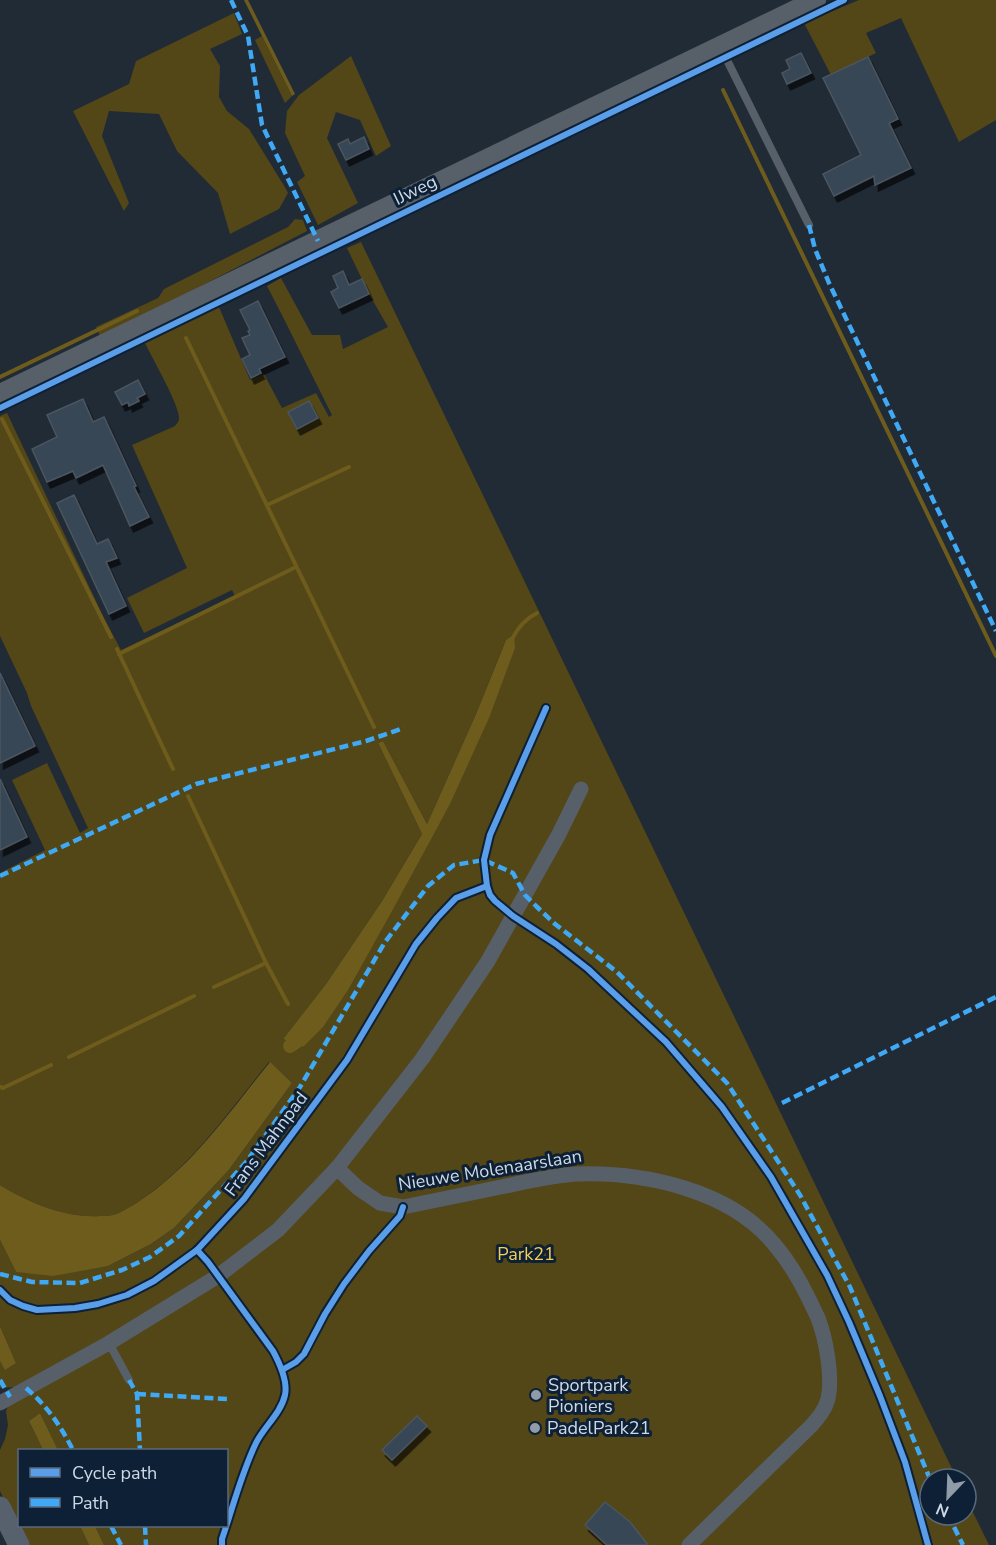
<svg xmlns="http://www.w3.org/2000/svg" width="996" height="1545" font-family="'Nunito Sans',sans-serif">
<defs>
<filter id="shadow"><feDropShadow dx="3.5" dy="6" stdDeviation="0" flood-color="#0009"/></filter>
</defs>
<rect width="100%" height="100%" fill="#212b36"/>
<g fill="#534617" fill-rule="evenodd">
<path d="M859 0H996V120L959 142 901 18 866 33 876 53 831 75 804 23Z"/>
<path d="M234 13 242 34 210 49 220 66 219 97 227 111 249 129 286 189 288 193 279 209 230 234 218 193 177 151 159 114 109 111 102 136 129 203 124 211 73 111 129 84 136 61Z"/>
<path d="M262 36 292 96 285 103 255 40Z"/>
<path d="M351 56 391 146 376 156 360 120 336 112 327 138 358 203 318 225 297 182 305 176 285 133 287 111 299 95Z"/>
<path d="M295 219 303 220 307 231 170 302 100 336 96 327 158 298 164 289 288 227Z"/>
<path d="M361 242 957 1479H930V1515H966V1498L989 1545H104L95 1526H226V1450H58L40 1413 29 1421 43 1450H20V1526H80L89 1545H26L0 1491V1450L5 1439 8 1425 6 1411 15 1387 0 1388V1360L16 1363 0 1326V1240L16 1272 108 1266 151 1244 174 1228 228 1171 292 1083 269 1062C229 1111 191 1167 138 1202 131 1206 121 1213 113 1215 109 1216 104 1216 99 1216 64 1218 30 1203 0 1185V873L45 850 12 780 47 763 80 833 88 828 31 706 27 693 0 636V416L7 413 103 616 121 650 235 596 232 590 144 633 127 598 187 568 132 445 175 426C177 423 179 422 179 418 179 404 152 358 145 343L219 307 250 380 264 374 282 408 316 393 329 417 332 415C310 372 289 328 267 286L281 278 312 335H340L343 349 388 327 369 294 347 248ZM506 640 449 806 303 1047 283 1039 326 984 382 901 422 834 378 743 383 741 427 824 476 714Z"/>
</g>
<g fill="#6e5c1c">
<path d="M244 0H248L295 94 292 96Z"/>
<path d="M514 635 515 648 489 718 449 806 392 911 348 990 323 1027 303 1047 283 1039 326 984 382 901 422 834 378 743 383 741 427 824 476 714 506 640Z"/>
<path d="M270 1062 292 1083 228 1171 174 1228 151 1244 108 1266 53 1276 16 1272 0 1240V1185C30 1203 64 1218 100 1216 104 1216 109 1216 113 1215 121 1213 131 1206 138 1202 192 1167 230 1111 270 1062Z"/>
<path d="M0 1326 16 1363 5 1370 0 1361Z"/>
<path d="M40 1413 58 1450H43L29 1421Z"/>
<path d="M80 1526H95L104 1545H89Z"/>
</g>
<g fill="none" stroke-linecap="round" stroke-linejoin="round">
<g stroke="#6e5c1c" stroke-width="4">
<path d="M723 90 996 656"/>
<path d="M186 338 374 727"/>
<path d="M0 377 137 311"/>
<path d="M2 419 111 637"/>
<path d="M267 505 349 467"/>
<path d="M512 639C518 627 525 619 537 613"/>
<path d="M117 649 173 769"/>
<path d="M119 654 296 567"/>
<path d="M188 796 266 963 288 1004"/>
<path d="M214 987 266 963"/>
<path d="M69 1057 194 996"/>
<path d="M0 1087 3 1088 51 1065"/>
</g>
<path stroke="#6e5c1c" stroke-width="14" d="M290 1046 297 1041 306 1030"/>
</g>
<g fill="#374656" stroke="#4c555f" stroke-width="1.5" filter="url(#shadow)">
<path d="M801 53 811 73 787 84 782 73 790 69 786 60Z"/>
<path d="M868 57 898 119 889 123 911 168 875 185 874 176 834 196 823 174 861 155 823 78Z"/>
<path d="M364 137 369 149 346 160 338 144 348 139 350 144Z"/>
<path d="M343 271 349 285 362 279 369 294 339 308 331 292 338 288 333 276Z"/>
<path d="M258 301 285 357 259 369 261 373 251 378 242 359 250 355 242 338 250 335 248 331 250 330 240 310Z"/>
<path d="M138 380 145 394 137 398 139 401 129 406 128 402 122 405 115 392Z"/>
<path d="M83 399 93 422 104 417 136 486 134 487 149 517 130 526 103 465 76 478 73 471 47 482 32 449 57 437 47 415Z"/>
<path d="M309 401 318 418 297 429 288 412Z"/>
<path d="M74 495 97 544 108 539 117 558 106 562 126 606 109 614 57 503Z"/>
<path d="M0 673 35 746 0 763Z"/>
<path d="M0 779 27 837 0 850Z"/>
<path d="M417 1416 427 1426 392 1460 382 1450Z"/>
<path d="M605 1502 630 1522 648 1545H607L585 1525Z"/>
</g>
<g fill="none" stroke-linecap="round" stroke-linejoin="round">
<g stroke="#575f69" stroke-width="8">
<path d="M721 48 809 225"/>
<path d="M109 1343 129 1380"/>
</g>
<g stroke="#575f69" stroke-width="15">
<path d="M337 1168 358 1188 380 1203 403 1207C438 1200 472 1193 506 1186 530 1181 554 1175 578 1174 644 1172 730 1190 774 1244 793 1266 806 1292 818 1318 826 1339 833 1377 828 1399 825 1410 818 1418 811 1426L689 1545"/>
<path d="M0 1403 109 1343 218 1276 278 1230 337 1168 422 1059 488 961 559 834 581 789"/>
</g>
<path stroke="#575f69" stroke-width="20" d="M0 394 816 0"/>
<path stroke="#57616d" stroke-width="21" d="M0 1507 19 1545"/>
<g stroke="#3fa9f5" stroke-width="4.5" stroke-dasharray="9 4.5" stroke-linecap="butt">
<path d="M231 0 248 36 262 125 318 241"/>
<path d="M809 225 815 249 829 283 996 631"/>
<path d="M0 876 196 784 366 741 404 728"/>
<path d="M782 1103 996 997"/>
<path d="M0 1274 32 1282 80 1283 122 1270 150 1257 179 1236 247 1161 300 1087 385 942 428 886 454 865 484 860 513 873 525 895 536 906 555 924 617 972 727 1083 800 1195 850 1287 930 1479"/>
<path d="M0 1380 10 1397"/>
<path d="M129 1380 137 1394 140 1450"/>
<path d="M26 1388C48 1407 60 1425 73 1450"/>
<path d="M137 1394 229 1399"/>
<path d="M948 1515 963 1545"/>
<path d="M111 1526 121 1545"/>
<path d="M145 1526 146 1545"/>
</g>
<g stroke="#0e2035" stroke-width="10">
<g id="cycleway">
<path d="M0 408 844 0"/>
<path d="M546 708 490 835 484 860 487 886 490 895 495 901 513 916 556 944 588 969 666 1042 722 1107 771 1177 827 1275 849 1322 880 1396 905 1462 928 1545"/>
<path d="M197 1250 208 1262 273 1351C280 1364 288 1381 285 1395 281 1413 264 1427 256 1443 241 1474 233 1507 222 1539V1545"/>
<path d="M0 1290 10 1300 23 1306 37 1310 75 1308 98 1304 127 1295 154 1281 197 1250 244 1199 347 1060 416 944 437 918 456 898 487 886"/>
<path d="M282 1370 296 1362 304 1354 325 1314 344 1284 369 1251 400 1216 403 1207"/>
</g>
</g>
<use href="#cycleway" stroke="#5a9eea" stroke-width="6"/>
</g>
<g fill="#919ca9" stroke="#0e2035" stroke-width="2">
<circle cx="536" cy="1395" r="6"/>
<circle cx="535" cy="1428" r="6"/>
</g>
<g text-anchor="middle" dominant-baseline="central" stroke-width="6" stroke-linejoin="round" paint-order="stroke">
<g font-size="18" fill="#cdd9e7" stroke="#0e2035">
<text transform="translate(415 190) rotate(-26)">IJweg</text>
<text transform="translate(266 1144) rotate(-53)">Frans Mahnpad</text>
<text transform="translate(490 1170) rotate(-9)">Nieuwe Molenaarslaan</text>
</g>
<g font-size="18" fill="#f5ce55" stroke="#0e2035">
<text x="526" y="1254">Park21</text>
</g>
<g font-size="18" fill="#cdd9e7" stroke="#0e2035" text-anchor="start">
<text x="548" y="1385">Sportpark<tspan x="548" dy="21">Pioniers</tspan></text>
<text x="547" y="1428">PadelPark21</text>
</g>
</g>
<rect x="18" y="1449" width="210" height="78" fill="#0e2035" stroke="#5a6a7c" stroke-width="1.5"/>
<rect x="30" y="1468" width="30" height="9" fill="#5a9eea" stroke="#5a6a7c" stroke-width="1.5"/>
<text x="72" y="1479" font-size="18" fill="#cdd9e7">Cycle path</text>
<rect x="30" y="1498" width="30" height="9" fill="#3fa9f5" stroke="#5a6a7c" stroke-width="1.5"/>
<text x="72" y="1509" font-size="18" fill="#cdd9e7">Path</text>
<g transform="translate(948 1497) rotate(203)"><circle r="28" fill="#0e2035" stroke="#5a6a7c" stroke-width="1.5"/>
<path d="M0-4.5L10 22L0 15L-10 22Z" fill="#919ca9"/>
<text y="-9" font-size="16" font-weight="bold" text-anchor="middle" fill="#cdd9e7">N</text>
</g>
</svg>
